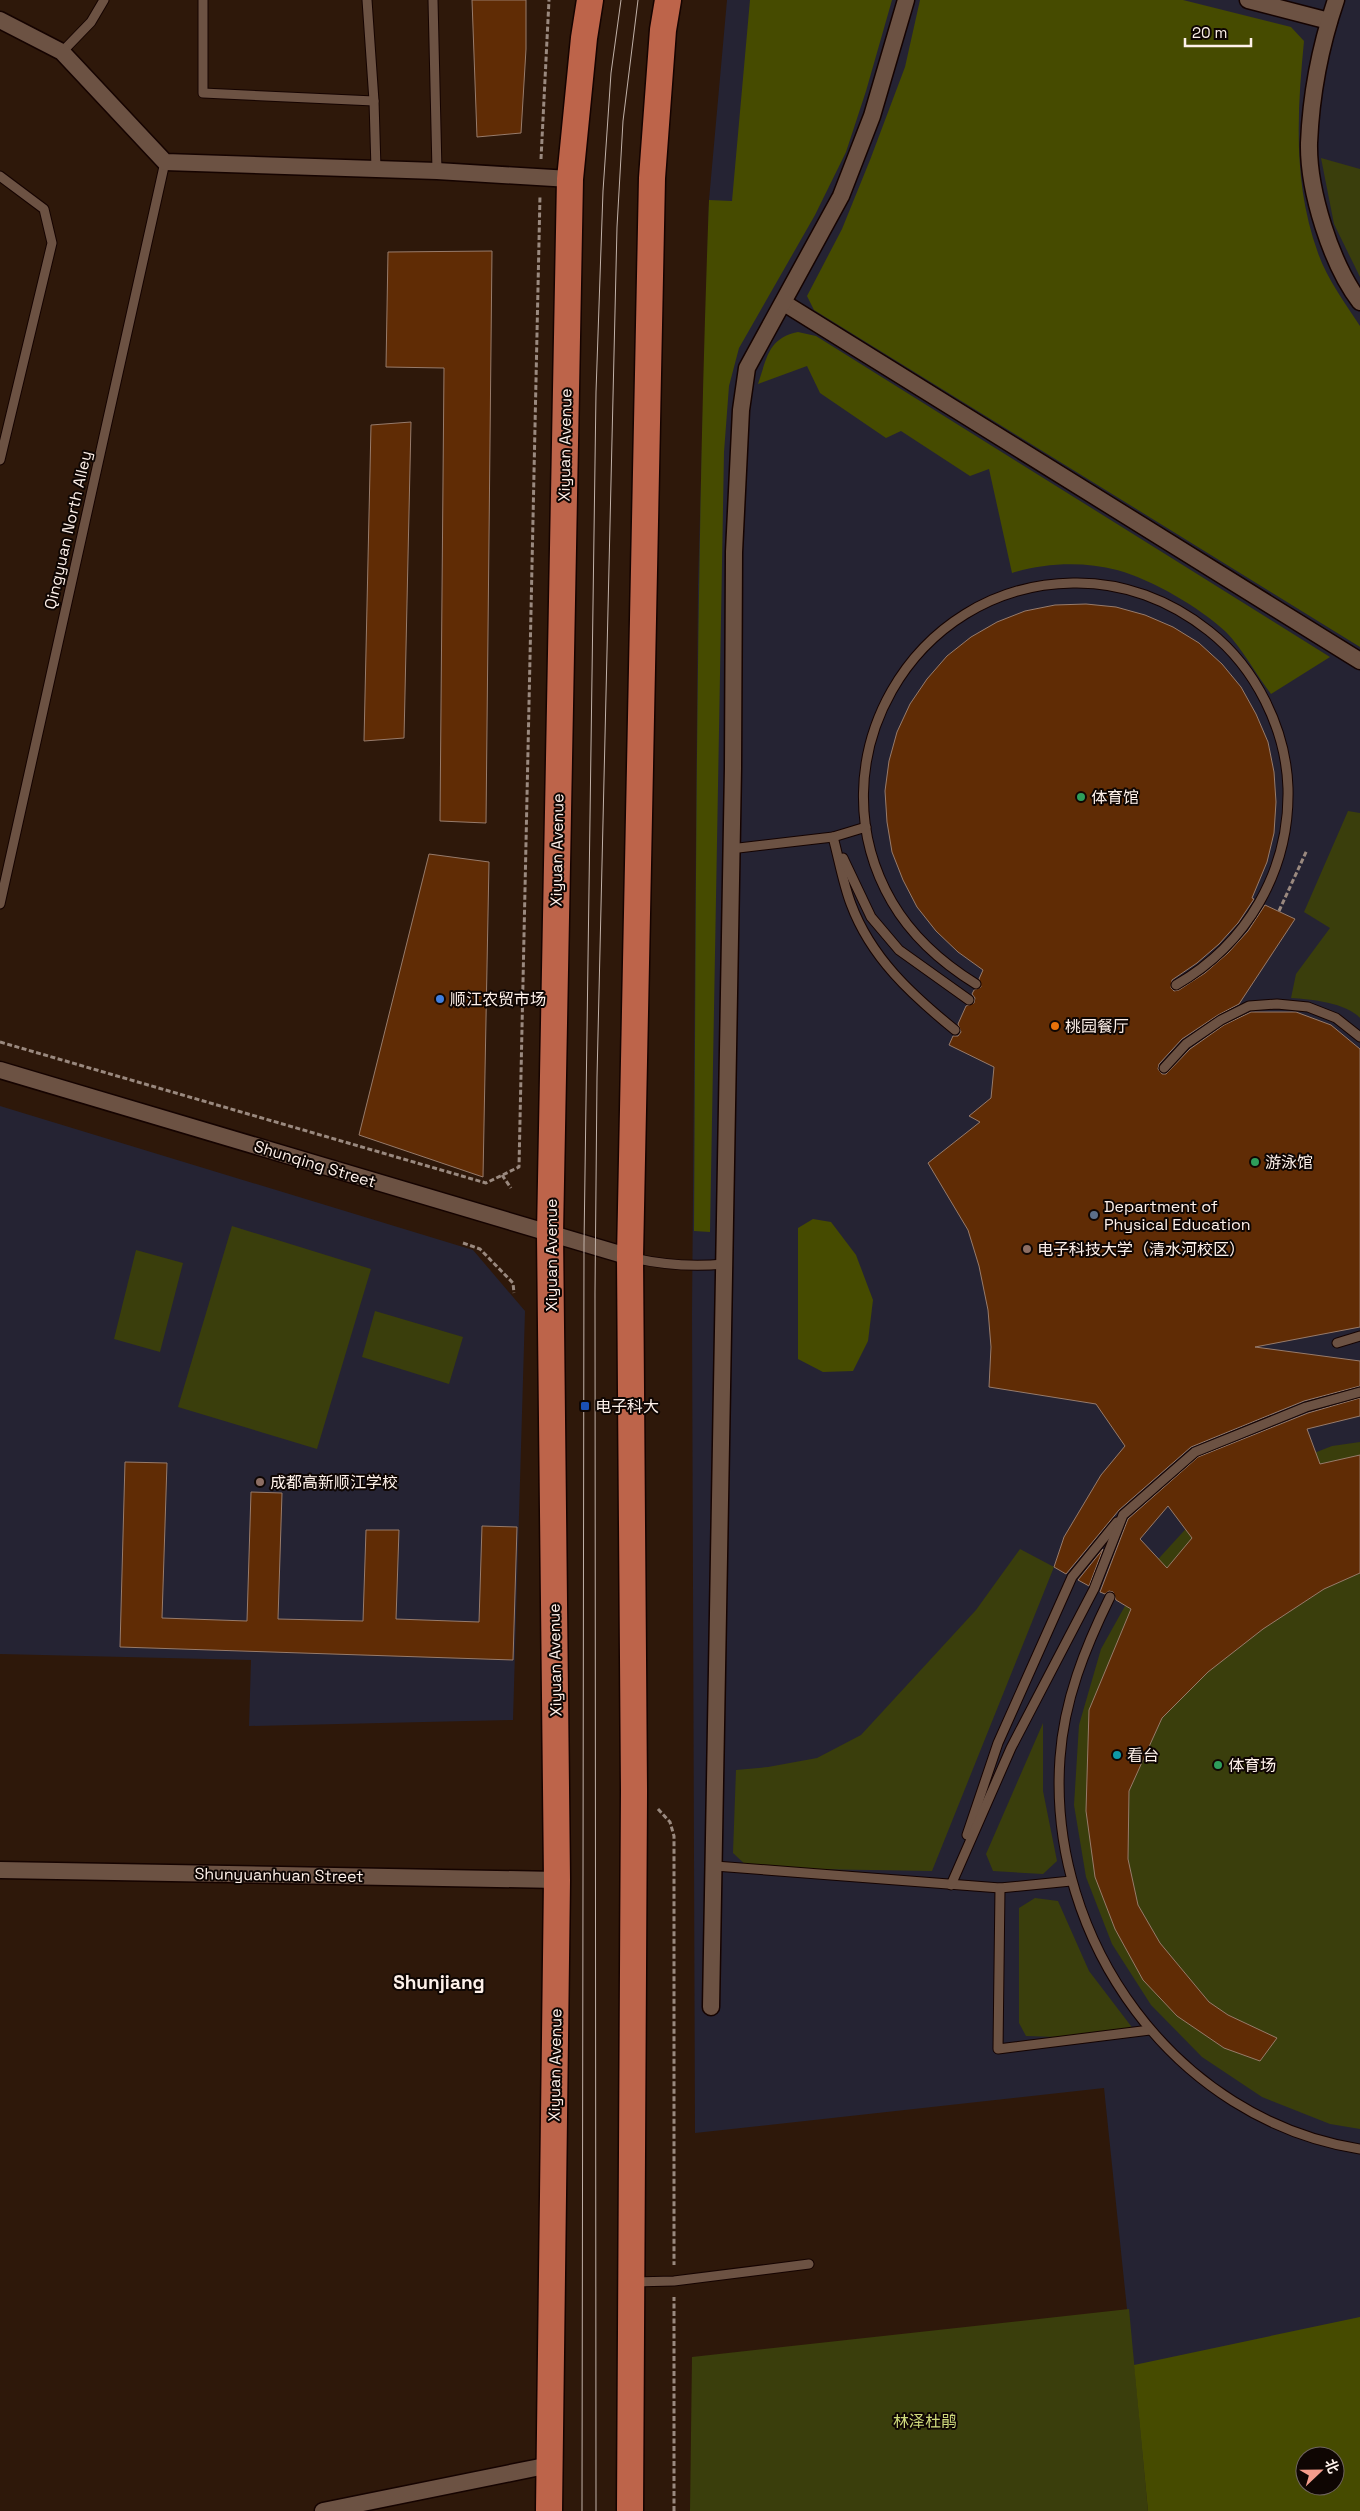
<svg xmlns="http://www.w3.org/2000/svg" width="1360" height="2511" font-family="'Space Grotesk','Noto Sans SC',sans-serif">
<rect width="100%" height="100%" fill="#2e180a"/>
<g fill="#252333" fill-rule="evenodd">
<path d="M727 0H1360V2511H1148L1104 2088 695 2133 692 1314 698 585 709 200ZM1305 2456H1335V2486H1305Z"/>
<path d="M0 1106 473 1250 525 1311 513 1720 249 1726 251 1660 0 1654Z"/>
</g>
<g fill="#3a3e0c">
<path d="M1321 158 1360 169V277L1334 224Z"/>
<path d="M1348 811 1360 813V1018C1347 1003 1310 999 1291 998L1296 974 1330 928 1304 912Z"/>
<path d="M232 1226 371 1269 317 1449 178 1407Z"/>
<path d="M136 1250 183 1263 160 1352 114 1339Z"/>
<path d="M375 1311 463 1337 449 1384 362 1357Z"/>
<path d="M1360 1442V2129L1330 2124 1262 2097 1202 2057 1151 2005 1112 1944 1086 1877 1074 1805 1079 1725 1101 1649 1140 1579 1193 1521 1258 1475 1332 1446Z"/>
<path d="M1020 1549 1054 1567 932 1871 749 1868 733 1853 736 1770 768 1767 817 1758 861 1735 976 1610Z"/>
<path d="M1043 1723V1791L1057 1861 1043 1874 993 1871 986 1854Z"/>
<path d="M1035 1898 1058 1901 1089 1971 1134 2030 1123 2039 1026 2036 1019 2023V1908Z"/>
<path d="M1129 2309 1148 2511H690L692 2357Z"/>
</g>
<g fill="#464b00" fill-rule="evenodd">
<path d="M750 0H892L866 91 846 152 815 215 739 348 729 386 724 452 710 1232 694 1231C696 887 696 543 709 200L732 201Z"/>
<path d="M920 0H1183L1291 27 1304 41C1297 113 1293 184 1318 253 1327 279 1345 303 1360 326V647L814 310 807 296 842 229 870 160 905 67Z"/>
<path d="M798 332 816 336 1330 657 1271 694C1257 676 1242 648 1226 632 1199 607 1153 580 1117 570 1083 561 1044 563 1012 573L989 469 970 476 901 431 886 438 820 393 807 366 758 384C767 358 768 338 798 332Z"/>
<path d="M813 1219 831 1222 856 1255 873 1300 868 1341 853 1371 823 1372 798 1359V1228Z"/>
<path d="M1360 2317V2511H1148L1134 2365ZM1305 2456H1335V2486H1305Z"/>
</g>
<g fill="#602c05" stroke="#977b6b" fill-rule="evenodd">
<path d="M472 0H526V49L521 133 477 137Z"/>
<path d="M492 251 486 823 440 821 444 368 386 367 388 252Z"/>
<path d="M411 422 404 738 364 741 371 425Z"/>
<path d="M1086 604 1116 607 1145 615 1173 627 1199 643 1222 664 1241 687 1256 714 1268 742 1274 772 1276 802 1274 833 1267 862 1252 898 1254 899 1238 923 1219 944 1197 963 1172 980 1171 988 1174 991 1179 990 1205 973 1228 953 1248 931 1265 905 1295 919 1239 1004 1218 1015 1182 1039 1159 1064 1158 1069 1162 1074H1166L1190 1049 1224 1025 1251 1012H1296L1331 1025 1360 1049V1327L1255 1347 1360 1361V1386L1304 1401 1191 1447 1119 1510 1066 1574 1054 1567 1064 1537 1101 1475 1125 1446 1096 1404 989 1387 991 1347 988 1310 979 1266 968 1230 928 1163 980 1122 969 1116 991 1098 994 1067 949 1045 953 1036H958L961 1032 958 1024 966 1006 974 1003 975 998 972 994 974 990 981 987 979 979 983 970 958 952 936 931 917 907 903 880 892 852 887 822 885 791 889 761 897 732 910 704 927 679 947 656 971 637 997 622 1025 611 1055 605Z"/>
<path d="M429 854 489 862 483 1177 359 1135Z"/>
<path d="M1360 1398V1416L1307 1429 1320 1464 1360 1455V1573L1324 1589 1263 1629 1208 1672 1162 1718 1129 1791 1128 1859 1138 1905 1160 1943 1209 2002 1228 2015 1277 2038 1260 2061 1224 2048 1177 2016 1143 1980 1115 1929 1095 1877 1086 1811 1089 1710 1131 1609 1116 1600 1113 1592 1109 1591 1105 1594 1100 1592 1128 1519 1198 1457 1308 1413ZM1168 1506 1192 1538 1167 1568 1140 1539Z"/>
<path d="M125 1462 167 1463 162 1618 247 1621 251 1492 282 1493 278 1619 363 1621 366 1530H399L396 1619 479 1622 482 1526 517 1527 513 1660 120 1647Z"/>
<path d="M1103 1549 1089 1586 1078 1580Z"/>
</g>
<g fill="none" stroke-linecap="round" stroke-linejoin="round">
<g stroke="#150300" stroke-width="11">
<g id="service">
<path d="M203 0V93L374 101"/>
<path d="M367 0 374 101 376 169"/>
<path d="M433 0 437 171"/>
<path d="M62 52 91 22 104 0"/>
<path d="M0 176 44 209 52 243 0 460"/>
<path d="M833 837C839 859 843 883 851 904 871 958 912 995 955 1030"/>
<path d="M730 849 833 837 866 827"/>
<path d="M843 858 871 917 899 950 969 1000"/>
<path d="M0 904 165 162"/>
<path d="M976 984C942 963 913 938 892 902 811 762 912 585 1073 583 1123 582 1170 600 1209 631 1256 668 1286 729 1288 788 1290 871 1247 944 1176 985"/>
<path d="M1164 1068 1186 1044 1221 1020 1249 1006 1277 1004 1308 1007 1336 1018 1360 1037"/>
<path d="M633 1258C664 1265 692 1267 724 1264"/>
<path d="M1337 1343 1360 1336"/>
<path d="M1110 1597C1085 1648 1064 1700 1060 1758 1047 1940 1175 2120 1360 2149"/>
<path d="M967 1835 998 1743 1072 1577 1117 1522"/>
<path d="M715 1866 1000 1888 1071 1881"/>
<path d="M951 1885 1011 1748 1094 1589 1123 1515 1195 1452 1306 1407 1360 1392"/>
<path d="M1000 1888 998 2049 1150 2030"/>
<path d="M633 2282 674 2281 809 2264"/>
</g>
</g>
<g stroke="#150300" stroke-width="19">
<g id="minor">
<path d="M1248 0 1329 21"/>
<path d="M1336 0C1321 44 1311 96 1309 143 1308 190 1331 264 1360 302"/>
<path d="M0 20 62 52 165 162 437 171 570 179"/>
<path d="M784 303 1360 661"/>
<path d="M0 1070 630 1257"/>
<path d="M0 1870 557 1880"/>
<path d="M711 2007 733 768 734 552 741 410 747 368 841 196 872 116 906 0"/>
<path d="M323 2511 550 2465"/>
</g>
</g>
<g stroke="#150300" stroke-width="29">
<g id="primary">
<path d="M549 2511 557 1880 550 1234 570 179 584 38 590 0"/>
<path d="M630 2511 634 1791 630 1257 652 178 663 30 668 0"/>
</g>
</g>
<g stroke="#9a897f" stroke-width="3" stroke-dasharray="5 2.5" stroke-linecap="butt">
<path d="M541 159 549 0"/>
<path d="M1279 911 1307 850"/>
<path d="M0 1042 486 1183 519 1167 540 195"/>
<path d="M502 1175 511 1188"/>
<path d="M463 1243 480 1249 513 1283 514 1293"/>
<path d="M658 1809 670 1822 674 1836V2265"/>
<path d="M674 2511V2297"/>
</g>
<use href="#service" stroke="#6c5243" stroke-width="9"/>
<use href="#minor" stroke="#6c5243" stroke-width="16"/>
<use href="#primary" stroke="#bd644a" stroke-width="26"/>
<g stroke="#c1b1a8" stroke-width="1">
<path d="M582 2511 584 1244 596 392 603 191 611 73 621 0"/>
<path d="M596 2511 595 1293 597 1077 617 227 623 121 638 0"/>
</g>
</g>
<g fill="#2e9e5b" stroke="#0f0603" stroke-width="2">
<circle cx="1081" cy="797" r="5"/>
<circle cx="1255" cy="1162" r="5"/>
<circle cx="1218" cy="1765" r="5"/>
</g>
<circle fill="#3f7fe0" stroke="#0f0603" stroke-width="2" cx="440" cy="999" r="5"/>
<circle fill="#e8710a" stroke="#0f0603" stroke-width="2" cx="1055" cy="1026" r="5"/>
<circle fill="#5c6f8a" stroke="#0f0603" stroke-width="2" cx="1094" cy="1215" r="5"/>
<g fill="#8d6e63" stroke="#0f0603" stroke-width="2">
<circle cx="1027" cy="1249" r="5"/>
<circle cx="260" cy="1482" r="5"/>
</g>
<rect fill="#1a4fb4" stroke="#0f0603" stroke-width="2" x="580" y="1401" width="10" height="10" rx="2.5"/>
<circle fill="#0f9aa8" stroke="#0f0603" stroke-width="2" cx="1117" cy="1755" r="5"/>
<g text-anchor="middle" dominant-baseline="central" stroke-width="4" stroke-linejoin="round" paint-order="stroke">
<g font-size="16" fill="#fef1ea" stroke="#0f0603">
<text transform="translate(565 445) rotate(-89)">Xiyuan Avenue</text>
<text transform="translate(68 530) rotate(-77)">Qingyuan North Alley</text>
<text transform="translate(557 850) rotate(-89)">Xiyuan Avenue</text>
<text transform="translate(315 1164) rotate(17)">Shunqing Street</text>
<text transform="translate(551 1255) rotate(-90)">Xiyuan Avenue</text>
<text transform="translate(555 1660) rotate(-91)">Xiyuan Avenue</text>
<text transform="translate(279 1875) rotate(1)">Shunyuanhuan Street</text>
<text transform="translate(555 2065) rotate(-89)">Xiyuan Avenue</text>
</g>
<g font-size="16" fill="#fef1ea" stroke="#0f0603" text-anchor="start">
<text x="1091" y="797">体育馆</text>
<text x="450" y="999">顺江农贸市场</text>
<text x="1065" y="1026">桃园餐厅</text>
<text x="1265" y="1162">游泳馆</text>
<text x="1104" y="1206">Department of<tspan x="1104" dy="18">Physical Education</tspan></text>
<text x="1037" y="1249">电子科技大学（清水河校区）</text>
<text x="595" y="1406">电子科大</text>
<text x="270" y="1482">成都高新顺江学校</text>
<text x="1127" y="1755">看台</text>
<text x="1228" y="1765">体育场</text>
</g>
<g font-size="16" fill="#cfda7c" stroke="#0f0603">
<text x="925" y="2421">林泽杜鹃</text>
</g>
<g font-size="19" font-weight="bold" fill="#fef1ea" stroke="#0f0603">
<text x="439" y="1982">Shunjiang</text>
</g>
</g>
<g transform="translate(1320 2471) rotate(68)"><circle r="24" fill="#0f0603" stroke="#6f645f"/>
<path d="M0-4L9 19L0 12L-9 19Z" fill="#f49d8c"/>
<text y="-8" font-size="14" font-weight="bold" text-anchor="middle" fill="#fef1ea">北</text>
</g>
<path d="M1185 38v8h66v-8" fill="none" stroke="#fef1ea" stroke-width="2.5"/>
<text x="1192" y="38" font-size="15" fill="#fef1ea" stroke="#0f0603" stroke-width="4" paint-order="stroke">20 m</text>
</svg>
